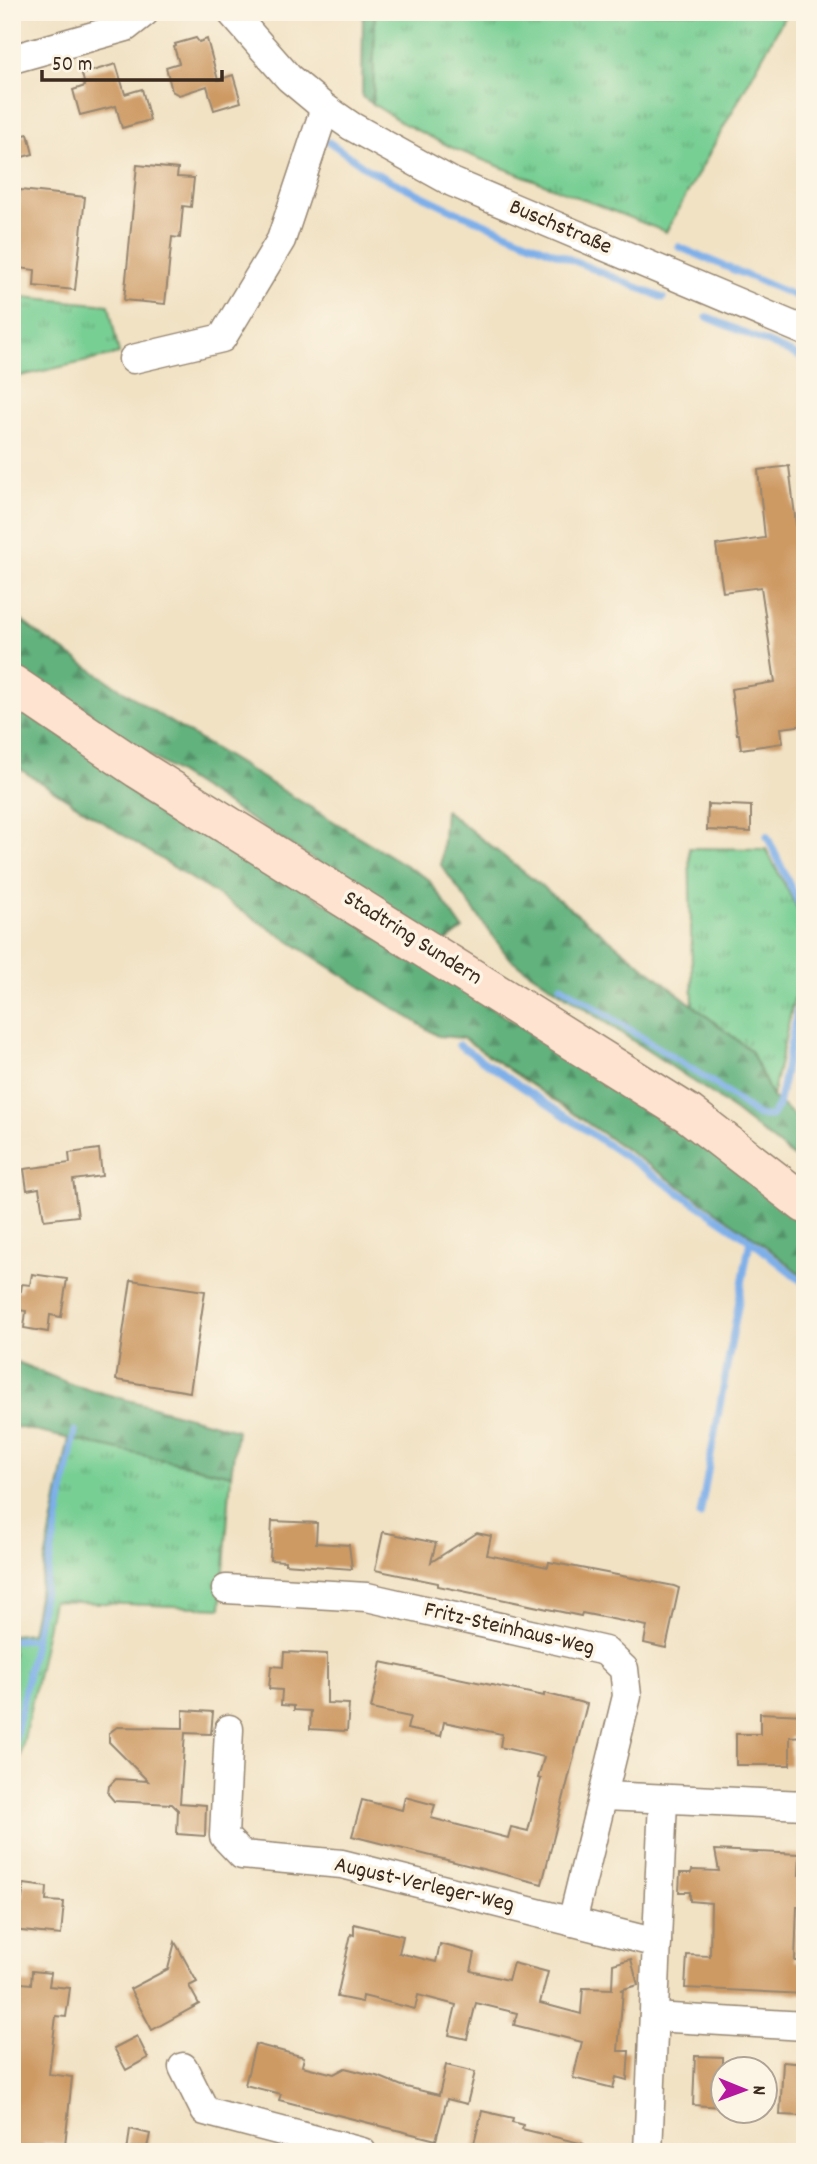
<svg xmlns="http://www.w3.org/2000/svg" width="817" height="2164" font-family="Dekko,sans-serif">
<defs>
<pattern id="grass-tufts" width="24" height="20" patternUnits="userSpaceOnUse" patternTransform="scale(1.75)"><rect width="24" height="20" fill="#78cf94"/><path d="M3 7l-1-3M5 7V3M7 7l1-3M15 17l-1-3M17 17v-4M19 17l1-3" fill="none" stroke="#64a878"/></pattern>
<pattern id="forest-firs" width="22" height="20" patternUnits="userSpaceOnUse" patternTransform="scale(1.75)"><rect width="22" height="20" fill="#62b27e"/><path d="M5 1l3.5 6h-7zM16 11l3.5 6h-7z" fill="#529167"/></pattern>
</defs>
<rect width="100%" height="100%" fill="#fcf5e5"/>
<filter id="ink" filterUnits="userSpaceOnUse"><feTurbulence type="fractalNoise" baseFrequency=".0143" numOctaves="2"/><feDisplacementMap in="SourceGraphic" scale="14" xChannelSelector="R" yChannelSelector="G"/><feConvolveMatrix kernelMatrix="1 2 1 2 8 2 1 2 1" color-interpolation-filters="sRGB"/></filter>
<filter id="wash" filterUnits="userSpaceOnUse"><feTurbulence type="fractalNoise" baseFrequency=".00686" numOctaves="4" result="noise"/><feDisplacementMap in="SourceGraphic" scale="28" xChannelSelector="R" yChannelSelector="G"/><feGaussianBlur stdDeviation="1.57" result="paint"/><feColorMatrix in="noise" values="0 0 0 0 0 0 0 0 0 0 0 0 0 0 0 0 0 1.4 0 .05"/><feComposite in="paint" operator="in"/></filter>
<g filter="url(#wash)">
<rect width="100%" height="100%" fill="#f1e2c4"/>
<g fill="url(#grass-tufts)" stroke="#5a7c59" stroke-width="2">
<path d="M375 12H787L666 232 455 149 404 124 373 104Z"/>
<path d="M12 296 109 305 119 354 12 378Z"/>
<path d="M689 848 766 849 800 914 804 931V954L772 1097 751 1051 693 1007Z"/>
<path d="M69 1438 231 1475 221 1608 53 1601 12 1797V1635L31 1633Z"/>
</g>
<g fill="url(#forest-firs)" stroke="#4e6e4e" stroke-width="2">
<path d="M363 12H375L373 104 362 97Z"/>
<path d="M12 613 37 633 164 718 428 879 463 929 444 943 12 667Z"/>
<path d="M12 705 664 1117 805 1222V1278L758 1240 463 1038 438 1036 12 764Z"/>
<path d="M445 810 751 1051 772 1097 805 1124V1166L714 1095 509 958 441 865Z"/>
<path d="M12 1360 73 1385 237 1430 231 1475 12 1426Z"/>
</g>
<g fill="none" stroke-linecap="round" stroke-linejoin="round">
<g stroke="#7dafe9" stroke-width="7">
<path d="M329 142 369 170 450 209 663 298"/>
<path d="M679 247 805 300"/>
<path d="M707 317 805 359"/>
<path d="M767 836 805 917"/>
<path d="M561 986 715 1084 758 1116H771L778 1106 805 973"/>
<path d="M459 1045 750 1240 805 1284"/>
<path d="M700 1515 750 1240"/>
<path d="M12 1640 35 1639"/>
<path d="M12 1756 75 1431"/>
</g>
</g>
<g id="blocks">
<g fill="#cd9a64">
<path d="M196 38 199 42 207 39 218 80 233 75 241 102 214 110 207 86 179 95 172 91 166 67 179 63 174 47 176 46 175 44Z"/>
<path d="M116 64 125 94 142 89 150 120 122 128 116 106 80 115 73 90 85 86 82 74Z"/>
<path d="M28 134 33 154 12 160V138Z"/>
<path d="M137 165 178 169 177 177 194 178 191 207 183 206 180 238 172 237 165 304 124 300Z"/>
<path d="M20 190 85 197 75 290 34 286 35 270 12 267Z"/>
<path d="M789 466 797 533H802L805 551V725L781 728 783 743 741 749 739 734H737L731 689 775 682 761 587 723 592 716 545 765 538 758 470Z"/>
<path d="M708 804 751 806V832L707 830Z"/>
<path d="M99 1149 102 1176 73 1180 78 1216 44 1220 39 1188 27 1190 24 1169 70 1163 69 1153Z"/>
<path d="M32 1274 67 1279 61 1317 50 1315 48 1332 24 1328 26 1311 12 1309 15 1290 21 1291 22 1284 30 1285Z"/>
<path d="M131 1280 205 1291 190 1392 116 1380Z"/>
<path d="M272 1521 317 1523 316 1543 349 1545 352 1569 285 1564V1561L270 1560Z"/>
<path d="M383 1532 436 1543 431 1562 477 1533 491 1536 487 1555 548 1567 549 1562 674 1586 679 1588 666 1648 644 1643 647 1626 582 1613 581 1616 477 1594 438 1586V1583L375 1570Z"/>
<path d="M284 1652 327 1654V1703L349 1704 347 1731 310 1729 311 1711 294 1710V1706L281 1705 282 1690 269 1689 271 1666 283 1667Z"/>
<path d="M381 1662 544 1696V1693L587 1704 542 1884 352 1836 362 1800 402 1810 405 1797 435 1805 431 1818 508 1838 511 1827 528 1831 541 1779 538 1778 544 1757 500 1747 502 1734 444 1722 441 1736 407 1729 410 1717 371 1709Z"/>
<path d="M183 1710 213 1712 211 1734 185 1733 180 1803 206 1805 205 1836 177 1834 178 1810 172 1804 114 1801 108 1794 109 1786 116 1779 148 1781 109 1742V1733L117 1727 183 1728Z"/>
<path d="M760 1713 805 1715V1736L790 1737V1765H736V1734H760Z"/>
<path d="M715 1850 800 1854 799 1875H805V1907H797L795 1961H805V1994L685 1988 687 1955 710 1956 711 1903 690 1901V1892H679L680 1873H691L692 1870 719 1871Z"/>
<path d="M24 1884 47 1887 46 1901 64 1902 61 1935 12 1930V1898L22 1899Z"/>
<path d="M354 1924 403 1936 399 1953 436 1962 440 1944 475 1953 471 1971 508 1980 513 1963 548 1972 540 2003 581 2014 583 1988 612 1989 613 1964 631 1959 638 1985 620 1990H623L618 2051H629L627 2080 616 2077 613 2088 573 2078 582 2042 514 2025 517 2013 476 2003 467 2039 449 2035 456 2005 418 1995 415 2009 363 1996 362 2002 337 1997 351 1934 354 1935Z"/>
<path d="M175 1942 197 1982 189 1986 199 2004 152 2030 130 1989 168 1969Z"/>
<path d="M32 1971 51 1973 49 1986 70 1988 66 2017 56 2016 49 2074 72 2077 65 2145 44 2142 43 2152H12V1982L31 1984Z"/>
<path d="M137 2036 148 2058 126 2070 114 2048Z"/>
<path d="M255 2044 304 2057 302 2066 334 2074 345 2068 380 2077 402 2086 439 2095 446 2065 475 2072 467 2104 447 2099 436 2140 279 2100 281 2094 245 2085Z"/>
<path d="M695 2056 723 2057V2107L693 2105Z"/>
<path d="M783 2062 805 2064V2116L780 2115Z"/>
<path d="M482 2111 513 2118 512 2122 523 2125 522 2129 584 2144V2152H472Z"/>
<path d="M130 2129 150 2134 146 2152H127Z"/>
</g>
</g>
</g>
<g filter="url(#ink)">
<use href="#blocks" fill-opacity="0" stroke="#968671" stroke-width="2"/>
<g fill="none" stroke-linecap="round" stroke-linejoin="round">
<g stroke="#968671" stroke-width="31">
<g id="street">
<path d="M231 12 289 78 325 108 351 126 452 182 805 331"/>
<path d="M12 59 126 27 145 12"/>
<path d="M133 359 222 338 281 240 325 108"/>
<path d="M226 1589 367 1597 605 1651 624 1669 627 1696 572 1922"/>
<path d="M229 1729 224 1836 242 1855 342 1864 657 1943"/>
<path d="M604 1796 805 1805"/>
<path d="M654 2017 805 2026"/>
<path d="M183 2067 205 2111 362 2152"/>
<path d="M648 2152 663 1800"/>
</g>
</g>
<g stroke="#968671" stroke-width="41">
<path id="secondary" d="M12 684 138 769 689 1114 805 1204"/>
</g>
<use href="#street" stroke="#fff" stroke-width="28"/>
<use href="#secondary" stroke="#fee3d1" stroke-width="38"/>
</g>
</g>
<g text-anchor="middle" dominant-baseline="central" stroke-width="7" stroke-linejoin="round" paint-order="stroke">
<g font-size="23" fill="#3b2a1e" stroke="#fcf5e5">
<text transform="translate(560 228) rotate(23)">Buschstraße</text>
<text transform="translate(412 939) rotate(32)">Stadtring Sundern</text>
<text transform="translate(509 1630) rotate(13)">Fritz-Steinhaus-Weg</text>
<text transform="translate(424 1886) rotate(13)">August-Verleger-Weg</text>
</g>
</g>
<rect width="817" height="2164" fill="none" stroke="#fcf5e5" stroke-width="42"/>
<g transform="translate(744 2090) rotate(91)"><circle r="33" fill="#fcf5e5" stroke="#afa495" stroke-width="2"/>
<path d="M0-5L12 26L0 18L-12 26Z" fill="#b5179e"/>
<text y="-10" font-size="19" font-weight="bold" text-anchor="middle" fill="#3b2a1e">N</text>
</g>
<path d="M42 70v10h180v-10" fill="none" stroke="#3b2a1e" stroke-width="3.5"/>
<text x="52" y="70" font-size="21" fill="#3b2a1e" stroke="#fcf5e5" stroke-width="5" paint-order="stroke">50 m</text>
</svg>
